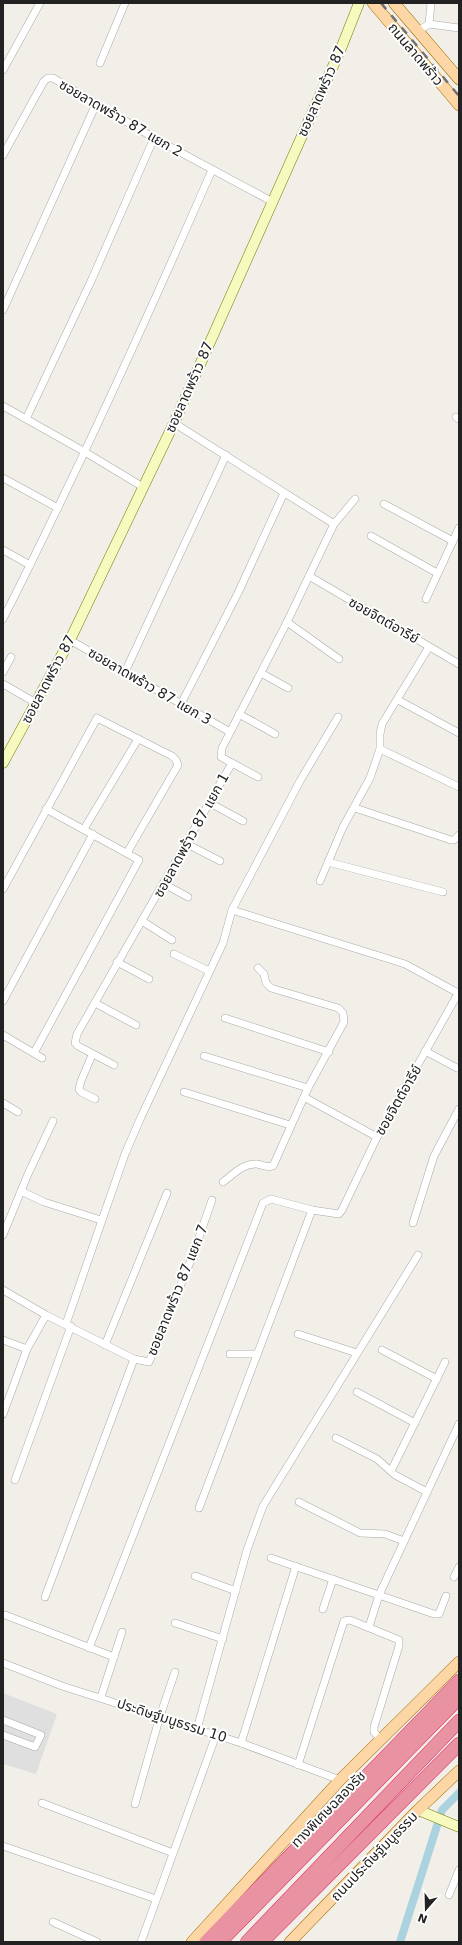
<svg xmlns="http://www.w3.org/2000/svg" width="462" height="1945" font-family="'DejaVu Sans','Noto Sans Thai',sans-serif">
<rect width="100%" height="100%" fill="#f2efe9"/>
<path fill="#e0dfdf" d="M3 1693 57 1714 36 1774 3 1764Z"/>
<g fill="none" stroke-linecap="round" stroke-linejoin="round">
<path stroke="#aad3df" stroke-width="8" d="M400 1942 442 1810 459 1793"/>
<g stroke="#a9a9a9" stroke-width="8">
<g id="street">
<path d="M429 24 431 3"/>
<path d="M418 31 429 24 459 28"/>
<path d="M100 63 125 3"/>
<path d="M3 70 40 3"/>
<path d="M3 155 44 81 48 78H53L154 138 271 201"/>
<path d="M3 310 96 104"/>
<path d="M3 406 85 452 143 487"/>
<path d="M456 417 459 419"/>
<path d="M26 419 92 279 154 138"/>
<path d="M174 423 334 524"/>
<path d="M3 478 58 508"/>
<path d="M384 504 453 541"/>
<path d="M371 536 437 573"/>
<path d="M3 550 30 565"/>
<path d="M309 576 459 664"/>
<path d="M426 599 459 528"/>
<path d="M3 619C78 471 146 321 212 170"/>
<path d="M287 622 339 659"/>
<path d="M70 640 230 732"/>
<path d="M3 672 11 657"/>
<path d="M125 672 226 455"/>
<path d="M261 673 288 688"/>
<path d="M3 684 36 703"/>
<path d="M398 700 459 733"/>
<path d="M181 704 238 593 284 493"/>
<path d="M239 714 275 734"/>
<path d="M380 749 459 787"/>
<path d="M232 763 258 777"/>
<path d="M210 803 243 821"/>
<path d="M355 808 451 840H454L459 835"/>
<path d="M84 829 138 739"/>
<path d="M187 844 220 861"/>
<path d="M328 862 443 892"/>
<path d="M320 881 343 827 370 778 380 749V734L382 724 429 647"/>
<path d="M164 884 188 897"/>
<path d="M3 889 97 718 172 756 176 760 178 765 127 853"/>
<path d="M232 910 405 964 458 993"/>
<path d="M142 921 172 940"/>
<path d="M174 954 209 971"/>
<path d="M117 962 149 979"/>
<path d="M3 1001 93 834"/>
<path d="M95 1003 136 1025"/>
<path d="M225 1018 329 1052"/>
<path d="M3 1035 42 1058"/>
<path d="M425 1051 457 1068"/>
<path d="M34 1053 139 860 46 809"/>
<path d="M92 1055 81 1081 79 1089 81 1092 95 1099"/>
<path d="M204 1056 308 1088"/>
<path d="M114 1065 78 1046 75 1043 77 1034 232 763 221 757 222 748 287 622 334 524 355 499"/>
<path d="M184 1092 290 1125"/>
<path d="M304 1097 377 1137"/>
<path d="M3 1103 18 1112"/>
<path d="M223 1182C234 1174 243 1163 257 1164 263 1165 267 1168 273 1166L308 1088 344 1022 343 1013 338 1008 271 988 266 983 264 974 258 968"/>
<path d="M21 1191 44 1202 101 1220"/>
<path d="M413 1223 434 1156 459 1109"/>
<path d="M3 1235 28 1174 53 1121"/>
<path d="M3 1290 46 1315 134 1359 149 1362 191 1260 212 1200"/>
<path d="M66 1324 125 1154 141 1117 223 943 232 910 300 781 338 717"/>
<path d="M298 1334 357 1353"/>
<path d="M3 1340 27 1349"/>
<path d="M105 1345 167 1193"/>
<path d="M382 1350 437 1379"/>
<path d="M230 1354H257"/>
<path d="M357 1392 415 1423"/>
<path d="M3 1414 27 1349 46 1315"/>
<path d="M336 1438 377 1459 395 1475 427 1492"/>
<path d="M391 1471 445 1362"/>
<path d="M15 1480 71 1326"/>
<path d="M299 1502 360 1533 385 1534 404 1541"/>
<path d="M199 1508 312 1210"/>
<path d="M271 1558 434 1614H439L446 1596"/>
<path d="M195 1576 236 1591"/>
<path d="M454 1577 459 1567"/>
<path d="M45 1597 134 1359"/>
<path d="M323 1609 333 1579"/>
<path d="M5 1615 114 1657"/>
<path d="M175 1623 223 1639"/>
<path d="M369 1627 379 1595 459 1424"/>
<path d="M89 1648 263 1203 271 1199 312 1210 339 1214 342 1210 377 1137 459 992"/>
<path d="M3 1663 62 1686 241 1743 340 1780"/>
<path d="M101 1697 122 1632"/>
<path d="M3 1720 41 1735 35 1747 3 1735"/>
<path d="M197 1729 247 1550 263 1506 418 1255"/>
<path d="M241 1743 296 1566"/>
<path d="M298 1765 344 1621 350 1620 399 1640V1646L374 1727V1732L380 1739"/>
<path d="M42 1803 173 1853"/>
<path d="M135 1804 160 1716 175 1672"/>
<path d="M3 1846 156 1899"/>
<path d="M449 1895 459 1870"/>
<path d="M53 1922 97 1942"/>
<path d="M141 1942 216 1735"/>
</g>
</g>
<g stroke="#707d05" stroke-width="11">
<g id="secondary">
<path d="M3 763 70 640 174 423 342 46 359 3"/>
<path d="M418 1810 459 1827"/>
</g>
</g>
<g stroke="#a06b00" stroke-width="12">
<g id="primary">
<path d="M373 3 459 105"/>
<path d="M394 3 459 79"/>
<path d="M192 1942 340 1780 459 1662"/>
<path d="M290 1942 418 1810 459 1771"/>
</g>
</g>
<g stroke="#dc2a67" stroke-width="14">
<g id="highway">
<path d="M206 1942 459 1681"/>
<path d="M220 1942 459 1698"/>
<path d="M247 1942 459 1721"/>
<path d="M262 1942 459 1744"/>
</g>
</g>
<use href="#street" stroke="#fff" stroke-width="7"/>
<use href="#secondary" stroke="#f7fabf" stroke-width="10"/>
<use href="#primary" stroke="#fcd6a4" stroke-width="11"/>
<use href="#highway" stroke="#e892a2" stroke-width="13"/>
<path stroke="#707070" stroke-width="2.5" stroke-dasharray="8 8" stroke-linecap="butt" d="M381 3 459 96"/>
</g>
<g text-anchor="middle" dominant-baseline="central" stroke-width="4" stroke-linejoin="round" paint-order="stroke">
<g font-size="14" fill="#222" stroke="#fff">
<text transform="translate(416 54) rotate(50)">ถนนลาดพร้าว</text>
<text transform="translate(321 91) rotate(-66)">ซอยลาดพร้าว 87</text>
<text transform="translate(121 118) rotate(30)">ซอยลาดพร้าว 87 แยก 2</text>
<text transform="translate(189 387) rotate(-66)">ซอยลาดพร้าว 87</text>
<text transform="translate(384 620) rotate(30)">ซอยจิตต์อารีย์</text>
<text transform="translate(48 679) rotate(-62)">ซอยลาดพร้าว 87</text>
<text transform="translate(150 686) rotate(30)">ซอยลาดพร้าว 87 แยก 3</text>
<text transform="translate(191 835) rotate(-61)">ซอยลาดพร้าว 87 แยก 1</text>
<text transform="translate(398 1100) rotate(-60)">ซอยจิตต์อารีย์</text>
<text transform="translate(177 1290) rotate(-68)">ซอยลาดพร้าว 87 แยก 7</text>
<text transform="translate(172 1720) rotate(18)">ประดิษฐ์มนูธรรม 10</text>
<text transform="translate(328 1809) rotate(-46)">ทางพิเศษฉลองรัช</text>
<text transform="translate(374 1856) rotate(-46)">ถนนประดิษฐ์มนูธรรม</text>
</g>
</g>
<rect width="462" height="1945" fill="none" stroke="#222222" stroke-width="8"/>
<g transform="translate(426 1909) rotate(200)" stroke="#ffffff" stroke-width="3" paint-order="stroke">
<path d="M0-3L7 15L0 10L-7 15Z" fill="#222222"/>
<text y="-6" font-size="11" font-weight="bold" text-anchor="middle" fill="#222222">N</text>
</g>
</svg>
